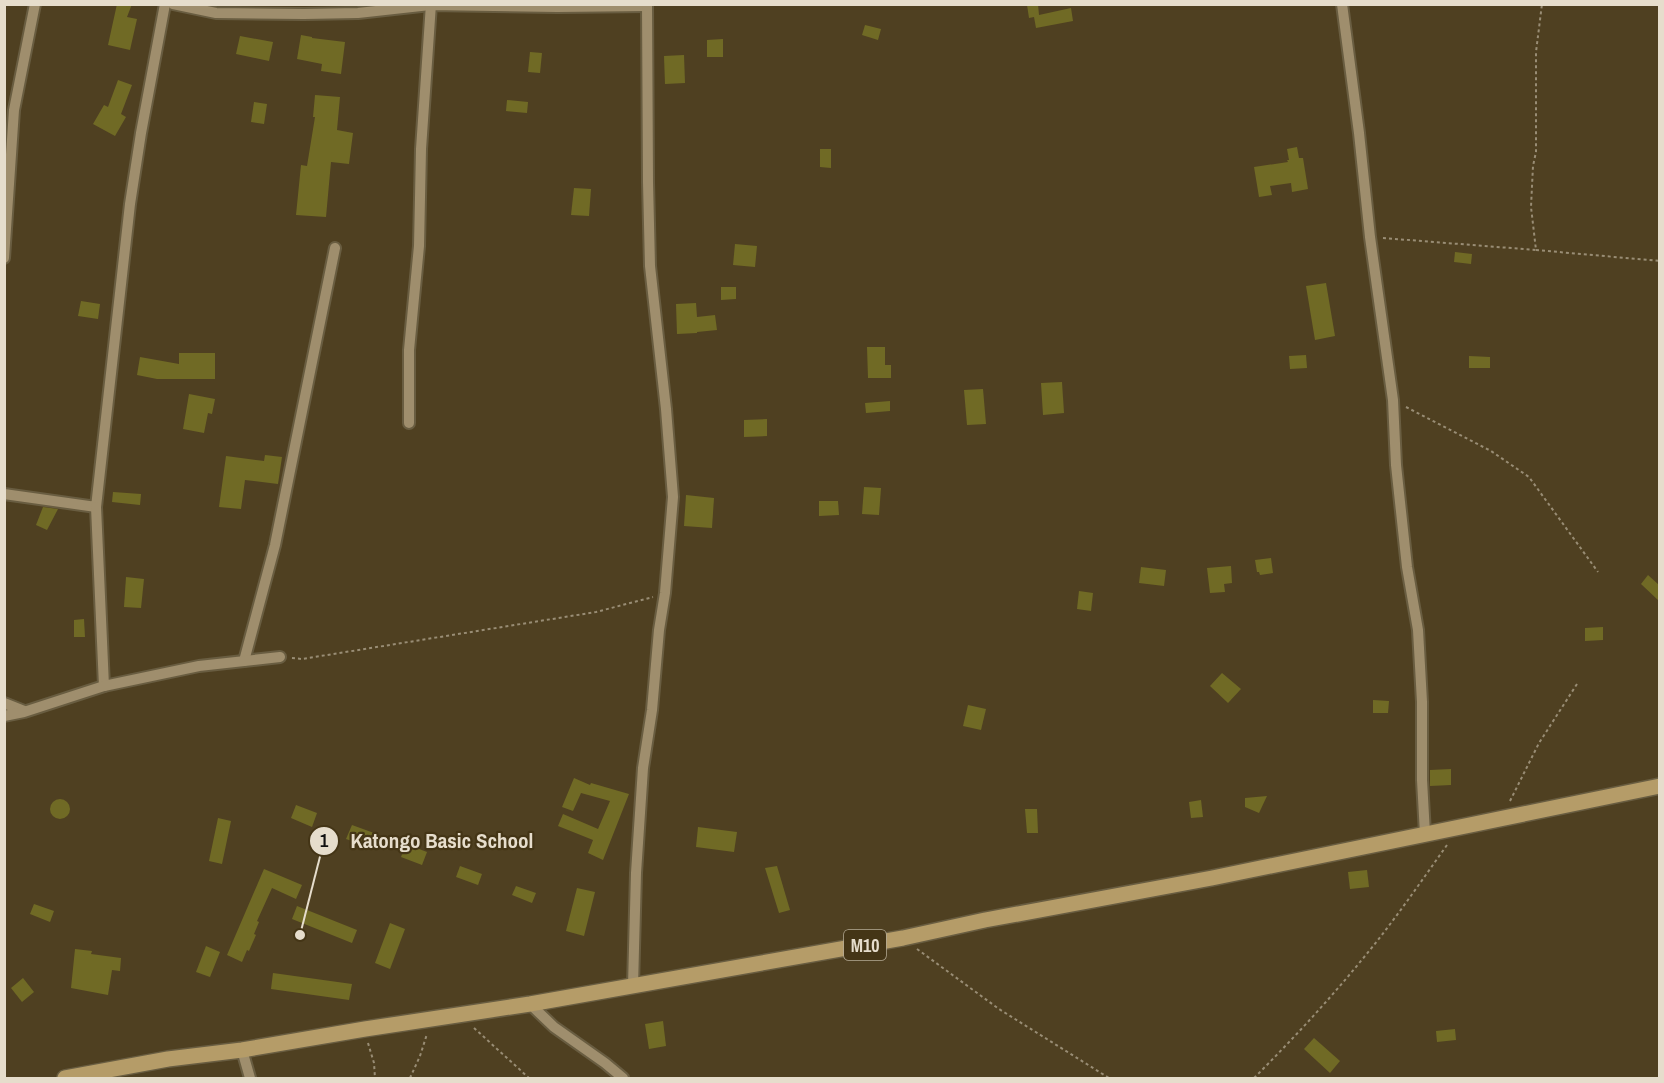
<svg xmlns="http://www.w3.org/2000/svg" width="1664" height="1083" font-family="'Archivo Narrow',sans-serif">
<rect width="100%" height="100%" fill="#4f4021"/>
<g fill="#706a25">
<path d="M117 4H132L127 17 137 19 130 50 108 45Z"/>
<path d="M1038 4 1039 15 1071 8 1073 21 1036 28 1034 17 1029 18 1027 5Z"/>
<path d="M865 25 881 29 878 40 862 35Z"/>
<path d="M301 35 312 37V38L345 42 341 74 321 71 322 64 297 59Z"/>
<path d="M240 36 273 42 269 61 236 54Z"/>
<path d="M723 39V57H707V40Z"/>
<path d="M530 52 542 53 540 73 528 72Z"/>
<path d="M684 55 685 83 665 84 664 56Z"/>
<path d="M118 80 132 85 121 114 126 117 115 136 93 124 104 105 108 107Z"/>
<path d="M315 95 340 97 337 130 353 133 349 164 331 162 326 217 296 215 301 165 307 166 315 117H313Z"/>
<path d="M507 100 528 102 527 113 506 111Z"/>
<path d="M254 102 267 104 264 124 251 122Z"/>
<path d="M1297 147 1299 158H1303L1308 189 1292 192 1291 183 1270 186 1272 195 1259 197 1254 167 1288 162 1287 160H1289L1287 149Z"/>
<path d="M820 149H831V168L820 167Z"/>
<path d="M574 188 591 189 589 216 571 215Z"/>
<path d="M735 244 757 246 755 267 733 265Z"/>
<path d="M1455 252 1472 254 1471 264 1454 262Z"/>
<path d="M1326 283 1335 336 1315 340 1306 286Z"/>
<path d="M721 287H736V299L721 300Z"/>
<path d="M81 301 100 304 98 319 78 316Z"/>
<path d="M696 303 697 317 715 315 717 330 697 332V333L677 334 676 304Z"/>
<path d="M867 347H885V365H891V378H868Z"/>
<path d="M179 353H215V379H157L137 375 140 357 179 364Z"/>
<path d="M1306 355 1307 368 1290 369 1289 356Z"/>
<path d="M1469 356 1490 357V368H1469Z"/>
<path d="M1062 382 1064 413 1043 415 1041 383Z"/>
<path d="M983 389 986 424 967 425 964 390Z"/>
<path d="M189 394 215 399 212 414 208 413 204 433 183 429Z"/>
<path d="M890 401V411L866 413 865 403Z"/>
<path d="M767 419V436L744 437V420Z"/>
<path d="M265 455 282 457 278 484 245 480 241 509 219 507 226 456 264 461Z"/>
<path d="M864 487 881 488 879 515 862 514Z"/>
<path d="M113 492 141 494 140 505 112 502Z"/>
<path d="M686 495 714 498 712 528 684 526Z"/>
<path d="M819 501H838L839 515 819 516Z"/>
<path d="M43 507 58 509 47 530 36 525Z"/>
<path d="M1271 558 1273 573 1260 575 1259 572H1257L1255 560Z"/>
<path d="M1231 566 1232 583 1224 584 1225 592 1210 593 1207 568Z"/>
<path d="M1141 567 1166 570 1164 586 1139 583Z"/>
<path d="M1648 575 1659 585V601L1641 584Z"/>
<path d="M126 577 144 579 141 608 124 607Z"/>
<path d="M1079 591 1093 593 1091 611 1077 609Z"/>
<path d="M84 619 85 637H74V620Z"/>
<path d="M1603 627V640L1585 641V628Z"/>
<path d="M1222 673 1241 689 1228 703 1210 686Z"/>
<path d="M1373 700 1389 701 1388 713H1373Z"/>
<path d="M968 705 986 709 981 730 963 726Z"/>
<path d="M1451 769V785L1430 786V770Z"/>
<path d="M574 778 590 785 591 783 629 794 603 860 588 853 593 840 558 826 563 814 598 829 610 801 581 793 573 811 562 807Z"/>
<path d="M1267 796 1259 813 1245 807V798Z"/>
<circle cx="60" cy="809" r="10"/>
<path d="M1201 800 1203 817 1191 818 1189 802Z"/>
<path d="M296 805 317 813 312 827 291 818Z"/>
<path d="M1025 809H1037L1038 833H1027Z"/>
<path d="M218 818 231 821 222 864 209 861Z"/>
<path d="M352 825 374 833 369 847 346 839Z"/>
<path d="M698 827 737 832 734 852 696 847Z"/>
<path d="M406 844 427 852 422 865 401 857Z"/>
<path d="M460 866 482 874 478 885 456 877Z"/>
<path d="M777 866 790 910 779 913 765 868Z"/>
<path d="M264 869 302 885 296 899 272 888 257 921 259 922 254 934 256 935 249 951 247 950 242 962 227 955Z"/>
<path d="M1367 870 1369 887 1350 889 1348 872Z"/>
<path d="M516 886 536 893 532 903 512 895Z"/>
<path d="M577 888 595 892 584 936 566 931Z"/>
<path d="M34 904 54 911 50 922 30 914Z"/>
<path d="M297 906 357 930 352 943 292 919Z"/>
<path d="M390 923 405 929 390 969 375 963Z"/>
<path d="M206 946 220 952 210 977 196 972Z"/>
<path d="M75 949 92 951 91 954 121 958 120 971 112 970 108 995 71 988Z"/>
<path d="M273 973 352 984 349 1000 271 989Z"/>
<path d="M23 978 34 992 22 1002 11 988Z"/>
<path d="M663 1021 666 1046 649 1049 645 1024Z"/>
<path d="M1455 1029 1456 1040 1437 1042 1436 1031Z"/>
<path d="M1314 1038 1340 1061 1330 1073 1304 1049Z"/>
</g>
<g fill="none" stroke-linecap="round" stroke-linejoin="round">
<g stroke="#695d41" stroke-width="14">
<g id="minor">
<path d="M173 4 216 13 304 14 358 13 430 5 557 7 647 6"/>
<path d="M1342 4 1359 133 1370 237 1393 400 1396 465 1407 567 1418 630 1422 702V780L1425 834"/>
<path d="M4 258 14 110 35 4"/>
<path d="M409 423V350L419 246 421 149 431 4"/>
<path d="M4 494 96 507 130 204 141 133 165 4"/>
<path d="M96 507 104 686"/>
<path d="M244 661 275 545 335 248"/>
<path d="M4 703 24 711"/>
<path d="M4 716 24 712 104 686 199 666 280 657"/>
<path d="M633 986 636 873 643 768 652 710 659 630 665 593 673 497 666 409 650 266 648 182 647 4"/>
<path d="M530 1004 554 1027 605 1063 623 1078"/>
<path d="M242 1050 250 1078"/>
</g>
</g>
<g stroke="#695d41" stroke-width="18">
<path id="major" d="M65 1078 168 1059 242 1050 365 1029 530 1004 903 938 985 920 1212 878 1660 786"/>
</g>
<g stroke="#998d75" stroke-width="2" stroke-dasharray="3 3" stroke-linecap="butt">
<path d="M1383 238 1536 250 1531 207 1533 166 1536 152V52L1542 4"/>
<path d="M1536 250 1660 261"/>
<path d="M1406 407 1491 451 1529 477 1598 572"/>
<path d="M292 658 302 659 596 612 653 597"/>
<path d="M1510 801 1539 743 1577 684"/>
<path d="M917 949 999 1009 1109 1078"/>
<path d="M474 1028 529 1078"/>
<path d="M368 1043 374 1063 375 1078"/>
<path d="M410 1078 420 1056 427 1034"/>
<path d="M1254 1078C1293 1039 1330 999 1365 956 1394 921 1420 883 1447 845"/>
</g>
<use href="#minor" stroke="#9f8e6d" stroke-width="10"/>
<use href="#major" stroke="#b59c68" stroke-width="15"/>
</g>
<g text-anchor="middle" dominant-baseline="central" stroke-width="4.5" stroke-linejoin="round" paint-order="stroke">
<rect fill="#443516" stroke="#b5ab95" stroke-width="1.5" x="844" y="930" width="42" height="30" rx="4.5"/>
<g font-size="18" font-weight="bold" fill="#e6ddcc">
<text x="865" y="945">M10</text>
</g>
</g>
<path fill="none" stroke="#e6ddcc" stroke-width="2" d="M300 935L324 841"/>
<g fill="#e6ddcc" stroke="#443516" stroke-width="2">
<circle cx="300" cy="935" r="6"/>
<circle cx="324" cy="841" r="15"/>
</g>
<g font-size="18" text-anchor="middle" font-weight="bold" fill="#111">
<text x="324" y="847">1</text>
</g>
<g font-size="21" text-anchor="middle" font-weight="bold" fill="#e6ddcc" stroke="#443516" stroke-width="4.5" stroke-linejoin="round" paint-order="stroke">
<text x="442" y="848">Katongo Basic School</text>
</g>
<rect width="1664" height="1083" fill="none" stroke="#e6ddcc" stroke-width="12"/>
</svg>
